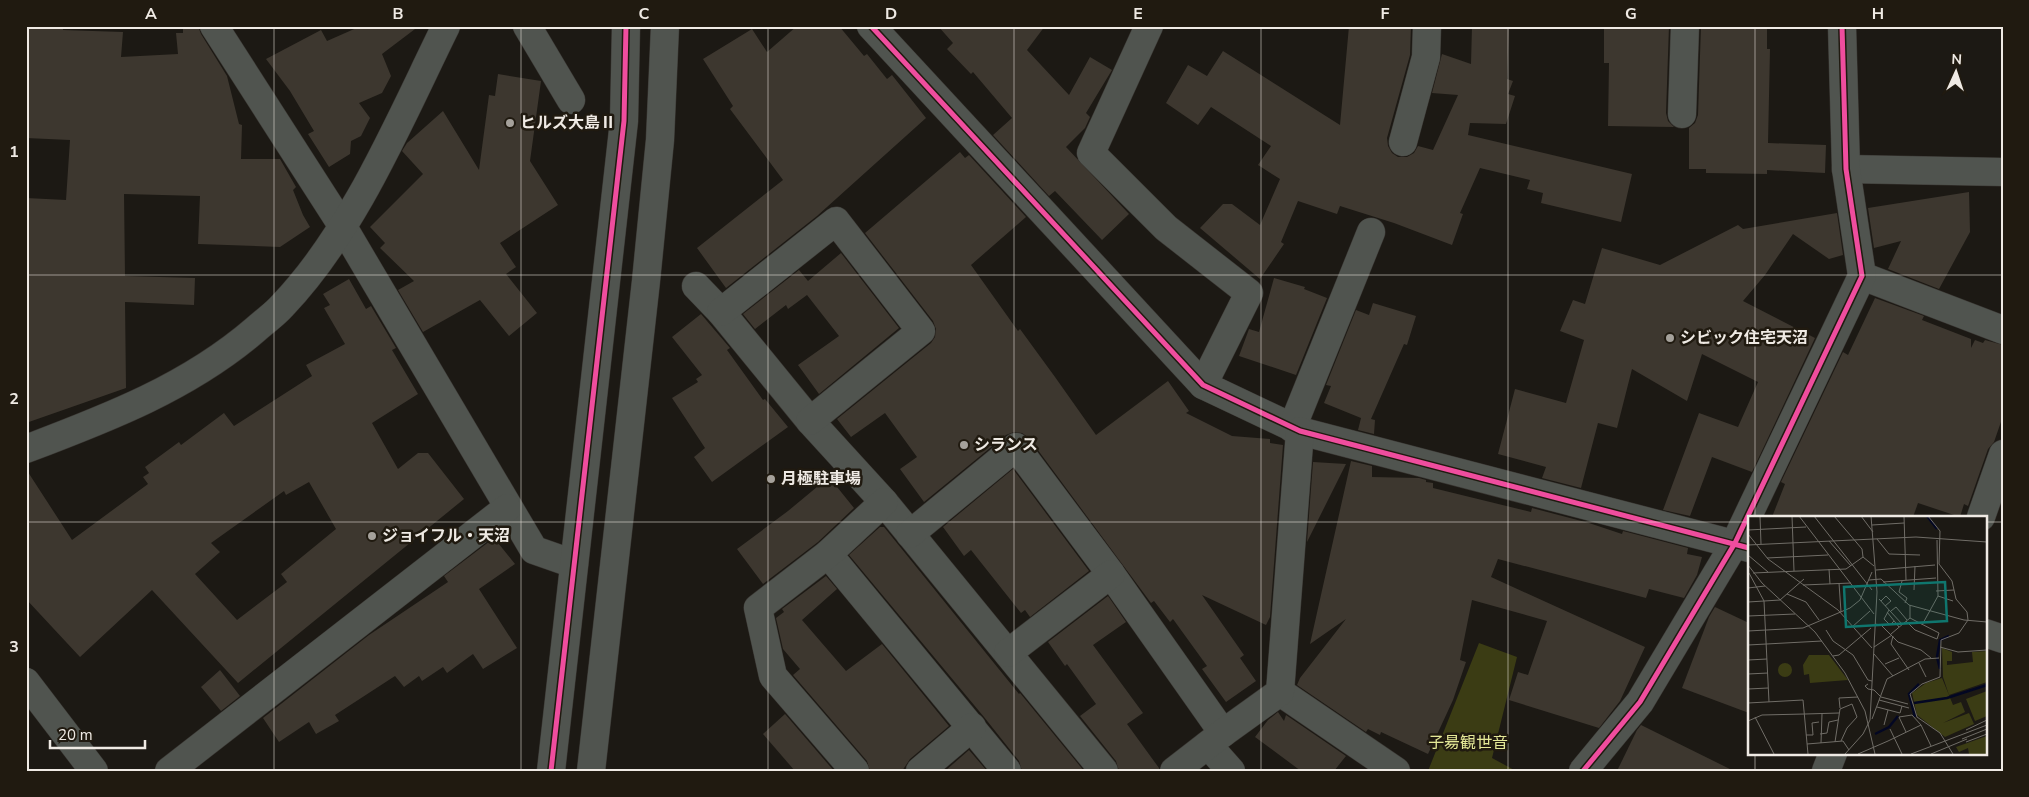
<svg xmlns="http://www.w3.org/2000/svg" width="2029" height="797" font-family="'Nunito Sans','Noto Sans JP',sans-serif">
<rect width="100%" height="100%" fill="#1c1914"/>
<path fill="#3b3c14" d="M1479 643 1517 657 1492 758 1516 771H1428Z"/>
<g fill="#3d372f" fill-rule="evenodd">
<path d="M26 26H63V30L123 32 121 57 178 54 176 33H183V26H198L201 34 227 76 239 124 242 125 241 159H280L296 187 293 190 303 215 310 227 280 247 198 244 200 196 124 194 125 276 195 278 194 305 125 302 126 388 26 423V198L66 200 70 140 26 138Z"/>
<path d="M361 26H419L382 54 391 76 382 93 359 103 370 118 361 136 351 141 350 154 329 167 308 134 314 131 290 91 266 59 321 30 327 41Z"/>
<path d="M797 26H839L864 56 867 54 887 79 892 75 926 118 817 216 726 288 697 248 783 180 730 109 733 106 703 59 752 29 767 52Z"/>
<path d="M938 26H1045L1027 50 1069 95 1090 57 1112 70 1086 113 1090 117 1085 128 1066 147 1129 214 1102 240 1055 191 1049 196 993 135 1012 118 973 72 971 74 947 49 953 43Z"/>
<path d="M1349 26H1411L1410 55 1387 138 1388 146 1392 153 1398 157H1407L1414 153 1418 146 1433 150 1458 95 1432 93 1442 54 1471 64 1472 26H1509L1507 79 1513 81 1508 94 1515 96 1506 124 1470 123 1468 135 1632 174 1621 222 1541 203 1543 193 1527 189 1530 180 1480 168 1460 213 1463 214 1452 245 1394 223 1340 206 1337 214 1298 201 1281 242 1284 244 1260 279 1200 228 1223 204H1232L1260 225 1280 179 1258 165 1271 146 1211 107 1198 125 1166 103 1188 65 1207 76 1223 51 1340 125Z"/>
<path d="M1604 26H1669L1666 113 1668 121 1674 127 1608 126 1609 63H1604Z"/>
<path d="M1701 26H1767V49H1770L1768 143 1826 145 1825 173 1767 170V174L1706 173V169H1689V128L1695 123 1698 115Z"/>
<path d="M498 74 541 81 530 161 558 205 500 243 516 267 506 274 537 313 509 336 480 300 423 332 398 290 414 281 380 248 385 243 370 227 423 174 402 151 407 143 443 111 479 170 489 95 495 96Z"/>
<path d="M960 152 965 158 969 155 1026 217 971 265 1018 331 1020 329 1055 377 1096 435 1168 381 1189 411 1186 413 1232 436 1270 439V443L1283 445 1270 617 1266 625 1202 595 1244 655 1240 658 1256 681 1226 702 1202 669 1207 666 1173 619 1170 622 1154 601 1151 603 1029 438 1022 433 1014 432 1006 435 924 502 900 469 917 457 885 413 851 437 837 419 931 343 935 337 936 329 933 321 865 233Z"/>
<path d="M1969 192 1970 232 1939 289 1888 269 1901 241 1874 248 1868 208Z"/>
<path d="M1837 213 1843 255 1829 259 1793 234 1765 275 1743 301 1815 338 1752 472 1712 457 1690 516 1663 510 1699 413 1738 427 1758 382 1702 354 1687 401 1632 369 1617 428 1598 423 1581 488 1542 478 1546 467 1498 454 1515 389 1566 403 1584 340 1560 331 1573 300 1585 304 1602 248 1660 265 1738 225 1743 229Z"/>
<path d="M841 253 899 328 819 394 798 365 839 336 807 295 788 309 786 305 755 329 743 314 799 270 808 281Z"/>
<path d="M1274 278 1305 287 1304 289 1327 298 1296 375 1239 356 1249 329 1259 332Z"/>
<path d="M349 279 366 309 371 306 396 348 392 350 418 394 372 423 398 469 418 453H428L464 499 238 683 152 590 80 657 26 599V469L72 540 148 484 143 477 149 473 145 467 179 442 181 445 224 413 234 426 312 376 306 365 345 344 324 308 330 305 323 294ZM309 482 336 529 281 574 287 582 237 620 195 574 220 552 211 543 284 491 286 495Z"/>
<path d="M1875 298 1924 316 1922 320 1971 339V348L1975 340 1983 343 1985 340 2003 345V416L1994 442 1988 449 1968 506 1964 504 1960 517 1918 503 1913 517H1772L1785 484 1781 482 1843 352 1848 355Z"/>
<path d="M1373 303 1416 316 1407 345 1404 344 1371 419 1375 420 1374 434 1358 430 1361 418 1324 403 1331 386 1326 385 1356 310 1369 315Z"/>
<path d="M701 314 730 348 727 350 763 400 765 399 788 427 712 482 694 457 705 448 672 398 698 382 696 379 702 375 672 337Z"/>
<path d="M1351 461 1372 466V477L1419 478 1426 480V482L1433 483V488L1531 512 1532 508 1589 523 1622 534 1623 531 1688 548 1687 554 1702 557 1697 575 1684 598 1649 589 1646 598 1498 559 1491 577 1645 647 1620 701 1599 728 1509 700 1518 672 1528 675 1547 621 1472 600 1460 660 1466 662 1453 700 1428 754 1381 732 1380 735 1368 729 1366 732 1297 685 1300 678 1346 619 1310 644Z"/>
<path d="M1313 462 1346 464 1307 542Z"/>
<path d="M1013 469 1089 571 1030 617 1025 610 1021 613 971 550 964 556 943 527Z"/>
<path d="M829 477 854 508 818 542 763 584 737 549 788 511Z"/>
<path d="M880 527H884L1019 694 1020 693 1084 771H1022L1019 761 984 717 849 555Z"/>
<path d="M494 538 515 564 479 589 517 648 483 669 473 654 447 673 443 667 422 681 419 676 404 687 395 676 335 715 339 721 316 734 309 722 279 742 263 718 369 635 448 582 444 576Z"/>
<path d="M826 576 837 589 802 620 846 671 882 644 949 726 910 759 902 771H870L867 761 793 675 800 669 783 649 776 618 784 612 782 609Z"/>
<path d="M1108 596 1126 622 1093 645 1143 713 1127 724 1159 768V771H1119L1116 761 1080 716 1096 704 1067 664 1065 666 1048 642Z"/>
<path d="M1715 607 1749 623V713L1682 688 1709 617Z"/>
<path d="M220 670 240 696 221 711 201 687Z"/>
<path d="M1278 712 1284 721 1286 715 1346 756 1334 771H1301L1255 737 1268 720Z"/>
<path d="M785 714 834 771H795L763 734Z"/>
<path d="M1641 725 1734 771H1617L1637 730Z"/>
<path d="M969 750 987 771H945Z"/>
</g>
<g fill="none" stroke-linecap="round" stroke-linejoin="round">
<g stroke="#393632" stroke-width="29">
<g id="minor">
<path d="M214 26 343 227 534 550 574 564"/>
<path d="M527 26 571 100"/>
<path d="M871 26 1203 385 1300 431 1749 548"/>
<path d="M1149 26 1091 153 1166 228 1249 293 1203 385"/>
<path d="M1682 114 1685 26"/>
<path d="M1403 142 1426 57 1427 26"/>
<path d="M1846 169 2003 172"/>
<path d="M1862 276 2003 330"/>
<path d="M696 286 721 312 810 421 884 502 1104 771"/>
<path d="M721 312 836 221 921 331 810 421"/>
<path d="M1292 428 1371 232"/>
<path d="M26 449C108 418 189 387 256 329 265 321 275 314 282 306 354 231 400 119 446 26"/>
<path d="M1981 517 2003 454"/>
<path d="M910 534 1016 447 1111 574 1223 733"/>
<path d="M828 554 1007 771"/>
<path d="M1985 633 2003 639"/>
<path d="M1008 653 1111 574"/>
<path d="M26 682 94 771"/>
<path d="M1280 692 1396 771"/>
<path d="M1208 745 1231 771"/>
<path d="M169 771 507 508"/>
<path d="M551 771 624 121 626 26"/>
<path d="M591 771 646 281 660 140 665 26"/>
<path d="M855 771 773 676 758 608 828 554 884 502"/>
<path d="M920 771 972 727"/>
<path d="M1174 771 1223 733 1280 692 1300 431"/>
<path d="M1583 771 1640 702 1735 543 1862 276 1846 169 1842 26"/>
<path d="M1826 771 1833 753"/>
</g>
</g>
<use href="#minor" stroke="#50544f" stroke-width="28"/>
<g stroke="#201a10" stroke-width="8">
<g id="cycleway">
<path d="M871 26 1203 385 1300 431 1749 548"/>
<path d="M551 771 624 121 626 26"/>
<path d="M1583 771 1640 702 1735 543 1862 276 1846 169 1842 26"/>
</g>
</g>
<use href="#cycleway" stroke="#ef4d9e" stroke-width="5"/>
</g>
<path fill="none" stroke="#efeae4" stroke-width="1" stroke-opacity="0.55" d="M274 26V771M521 26V771M768 26V771M1014 26V771M1261 26V771M1508 26V771M1755 26V517M26 275H2003M26 522H1749M1985 522H2003M1755 753V771"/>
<g fill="#a5a19b" stroke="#201a10" stroke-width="2">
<circle cx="510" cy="123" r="5"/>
<circle cx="1670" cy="338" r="5"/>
<circle cx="964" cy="445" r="5"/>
<circle cx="771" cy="479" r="5"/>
<circle cx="372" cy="536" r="5"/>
</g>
<g text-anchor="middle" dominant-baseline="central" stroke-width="5" stroke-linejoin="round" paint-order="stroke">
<g font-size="16" font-weight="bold" fill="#efeae4" stroke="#201a10" text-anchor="start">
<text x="520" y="123">ヒルズ大島Ⅱ</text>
<text x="1680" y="338">シビック住宅天沼</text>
<text x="974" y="445">シランス</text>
<text x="781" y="479">月極駐車場</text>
<text x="382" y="536">ジョイフル・天沼</text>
</g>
<g font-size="16" fill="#e4e897" stroke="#201a10">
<text x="1468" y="743">子昜観世音</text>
</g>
</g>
<g transform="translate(1748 516)">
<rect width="239" height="239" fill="#1c1914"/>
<path d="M194 132 204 136V145H199V149L225 146 224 136 239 135V166L201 179 195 161ZM61 139H81L100 164 62 167 61 158 56 159 55 149ZM30 154a7 7 0 1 1 14 0a7 7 0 1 1-14 0ZM194 162 205 189 213 186 217 196 195 207 221 197 226 208 197 221 169 199 164 177 178 167ZM239 175V200L227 205 218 183ZM239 220V238H221L220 232 211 236 208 231Z" fill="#3b3c14"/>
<path fill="none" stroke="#030723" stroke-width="2.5" d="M179 0 189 13M192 153 189 141 192 124 201 120M166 187 199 182 239 169M167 201 161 178 171 168M127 218 141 211 150 200"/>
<path fill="none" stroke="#706d67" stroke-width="1" d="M12 0 13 28M44 0 46 55M51 0 126 98M66 0 124 74M86 0 114 33 115 41 126 50M113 0 125 16M156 0 158 64M180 0 192 15 191 48 204 65 208 83 219 96 220 104 211 117 193 124 192 161 174 168 162 178 169 201 192 217 205 238M124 9 156 7M0 14 58 11M0 18 20 43 90 94 124 132M129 23 141 38 172 39M81 25 103 50M0 29 168 21 239 26M0 39 20 56M19 42 80 39M0 49 14 67 67 116 97 157 117 195 127 238M81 53 82 68M128 54 187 49M1 57 16 85 21 186M5 57 98 53 115 41M121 64 133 63 161 89 216 104 239 106M154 65 151 76 159 82 157 87M135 66 188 62M91 67 93 96M55 69 103 67M0 72 17 70M166 74 167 50M188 75 206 74M39 78 58 86 71 104M190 80 205 85M131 83 154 108M133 85 138 80 143 85 137 90M0 86 32 84 56 63M141 94 136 103 142 109 146 105M143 95 148 91 159 104M139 96 151 111M0 100 47 98M158 105 167 114 189 123 191 117 162 102M127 108 133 109 150 126 173 134 183 142M174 109 190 80 189 24M104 111 122 95M78 114 85 125 105 139 120 164 124 165M0 115 55 112 102 92 112 84 124 56M143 118 162 102V89M145 120 143 128 161 154M0 129 74 125M126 131 144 119M192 131 210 136 239 134M126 138 145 160M85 140 91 139 123 112M0 144 19 143M171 147 178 161M137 148 151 142M0 158 20 157M120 168 117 170 120 173 126 174 133 181 160 188M0 173 20 172M131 184 161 192M0 187 55 184 60 238M129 191 152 197 154 190M92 192 91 182 110 181M57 198 91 197M7 201 26 238M124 203 139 163 177 143 191 142M0 205 14 199 57 198M136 209 140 194M173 209 183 230M142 213 154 238M218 214 239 204M72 218 79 217 81 206 90 204M58 219H65L64 207 71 206M214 223 239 213M87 226 92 193 104 188 109 201 99 212 93 225M218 226 239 218M73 227 74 198M59 228 95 225 101 234M97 238 115 218 122 204 129 76 123 0M110 238 140 225 173 209 164 199 151 201 158 216M163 238 239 209M183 238 219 223"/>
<path fill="#0f766e" fill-opacity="0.15" stroke="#0f766e" stroke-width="2.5" d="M197 66 199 105 98 111 96 71Z"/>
<rect width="239" height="239" fill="none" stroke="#efeae4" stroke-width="2.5"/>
</g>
<rect width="2029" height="797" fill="none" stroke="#201a10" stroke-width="55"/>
<g transform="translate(1956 72) rotate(3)" stroke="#201a10" stroke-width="4" paint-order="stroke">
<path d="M0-4L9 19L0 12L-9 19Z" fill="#efeae4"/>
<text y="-8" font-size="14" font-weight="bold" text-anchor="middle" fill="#efeae4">N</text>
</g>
<path d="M50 740v8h95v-8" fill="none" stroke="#efeae4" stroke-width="2.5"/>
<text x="58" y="740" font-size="15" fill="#efeae4" stroke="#201a10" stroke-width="4" paint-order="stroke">20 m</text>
<rect x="28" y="28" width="1974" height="742" fill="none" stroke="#efeae4" stroke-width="2"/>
<g font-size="16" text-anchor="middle" font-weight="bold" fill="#efeae4">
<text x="151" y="19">A</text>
<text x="398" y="19">B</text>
<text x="644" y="19">C</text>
<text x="891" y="19">D</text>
<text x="1138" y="19">E</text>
<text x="1385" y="19">F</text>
<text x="1631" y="19">G</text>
<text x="1878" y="19">H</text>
<text x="14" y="157">1</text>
<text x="14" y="404">2</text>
<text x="14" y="652">3</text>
</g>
</svg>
